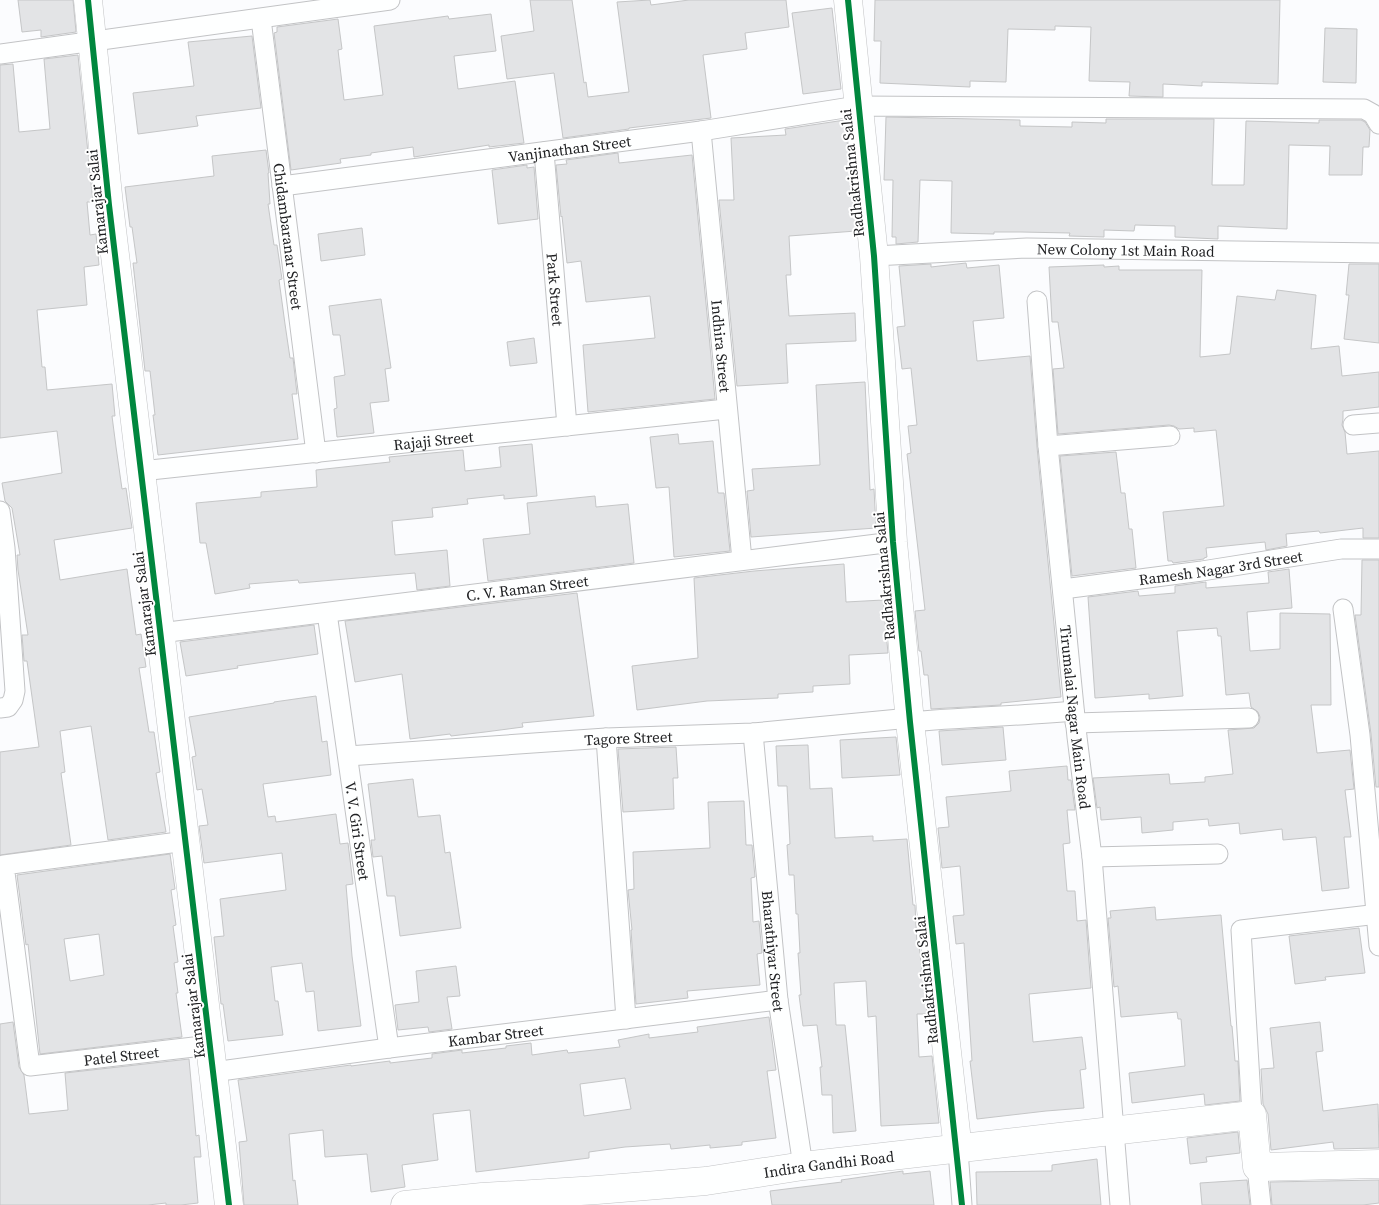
<svg xmlns="http://www.w3.org/2000/svg" width="1379" height="1205" font-family="'Source Serif 4',serif">
<rect width="100%" height="100%" fill="#fbfcfe"/>
<g fill="#e3e4e6" stroke="#c5c6c7" fill-rule="evenodd">
<path d="M18 0H73L76 32 41 37V30L22 32Z"/>
<path d="M530 0H572L584 83 586 82 588 97 629 92 617 2 650 0 651 5 689 0H786L789 27 745 33 747 49 703 55 711 118 629 128V129L563 138 554 73 507 79 501 36 534 31Z"/>
<path d="M875 0H1280L1278 84 1202 82V86L1163 84V97L1129 96 1130 82 1089 81 1091 27 1055 26V30L1008 29 1006 82 970 81V87L880 83 881 41H874Z"/>
<path d="M832 8 841 89 803 94 792 13Z"/>
<path d="M491 14 496 51 454 56 458 89 515 81 524 143 489 147V145L414 157 413 147 371 153V155L340 159 341 163 291 170 274 33 277 32V27L338 19 342 49 338 50 344 100 383 95 374 26 448 16 449 19Z"/>
<path d="M1325 28 1357 29 1356 83 1323 82Z"/>
<path d="M252 36 261 108 196 116 198 126 138 134 133 93 194 86 188 42Z"/>
<path d="M78 55 93 202H87L90 235 96 234 99 265 84 267 87 305 37 310 42 367H45L47 390 112 384 115 416H112L116 447 122 489 126 488 132 528 54 540 60 580 127 569 136 635 141 634 146 667 139 668 149 732H154L160 772 156 773 166 832 108 840 91 726 60 731 65 772 61 773 71 845 0 855V752L39 747 27 661H24L22 635H28L18 570 17 555H20L12 508 5 501 2 483 62 473 57 431 0 438V65L13 64 19 132 50 129 44 59Z"/>
<path d="M886 117 1020 120V126L1072 127V122L1106 123V119H1214L1212 185H1244L1246 121 1319 123V120H1361L1365 122 1370 130 1369 147H1363L1362 175H1329L1330 146 1289 145 1287 229 1218 226V239L1175 237V226L1135 225 1134 231 1104 230V237L1069 236 1070 233 1021 232H994V234L951 233 952 181 920 180 918 242 896 244V237H892L893 180H884Z"/>
<path d="M845 120 856 231 789 236 791 275H786L789 316 855 313 856 341 786 344 788 383 737 386 719 200H734L731 138 786 135 785 129Z"/>
<path d="M266 150 269 173H268L270 204H268L274 245H277L282 279 279 280 285 324 290 358H293L297 394H292L298 439 158 455 153 415H155L150 371H145L133 263H137L132 227H130L125 187 214 176 212 156Z"/>
<path d="M618 153 619 163 692 155 715 399 588 412 583 345 655 338 650 296 586 302 581 261 567 263 562 216 561 217 556 165 567 164 566 160Z"/>
<path d="M527 165V168L534 167 538 219 498 224 492 170Z"/>
<path d="M362 228 365 255 321 261 318 234Z"/>
<path d="M966 263 967 268 999 265 1004 318 973 321 977 361 1030 356 1037 447 1061 697 1001 703V705L931 709 928 675H924L921 651H919L915 611 925 610 907 454 911 453 908 426 917 425 911 368 902 369 897 327 905 326 899 266 931 264V267Z"/>
<path d="M1349 264H1379V343L1344 339 1349 295H1346Z"/>
<path d="M1104 265V267L1119 266V270H1202L1200 357 1230 354 1237 296 1275 300 1277 290 1316 295 1311 349 1339 346 1342 376 1379 372V407L1343 411V419L1342 425 1345 432 1347 454 1379 451V538H1363V528L1320 533 1319 531 1286 534 1287 546 1266 550 1265 542 1206 548 1207 557 1204 558V559L1173 563 1172 561H1168L1163 512 1224 506 1216 430 1194 432V428L1179 429 1174 426 1169 425 1058 434 1053 369 1064 368 1058 322H1052L1049 267Z"/>
<path d="M381 299 391 368 385 369 389 401 370 403 374 433 337 437 334 409 337 408 334 377 345 375 340 335H333L329 306Z"/>
<path d="M534 338 537 363 510 366 507 342Z"/>
<path d="M865 382 870 490 874 489 876 528 751 537 747 491 754 490 752 469 820 465 816 385Z"/>
<path d="M678 434 679 444 713 441 718 493H724L730 551 674 557 669 487 656 488 650 437Z"/>
<path d="M532 444 537 496 504 499V495L467 499 468 504 432 508 433 517 392 521 395 555 447 550 450 586 417 590 415 573 299 583 298 580 249 584 250 588 215 594 206 543H200L196 503 261 497V492L317 487 316 470 390 462 389 457 463 450 465 471 501 467 499 447Z"/>
<path d="M1116 452 1121 493H1125L1129 529H1132L1136 568 1072 576 1060 456Z"/>
<path d="M595 496 596 507 628 504 634 563 488 581 483 539 530 534 527 503Z"/>
<path d="M1362 560H1379V787H1376L1371 734 1355 615H1361Z"/>
<path d="M844 564 846 602 883 600 888 653 849 655 850 684 813 686V692L778 694V698L707 701 637 710 632 666 698 658 694 578 754 571Z"/>
<path d="M1289 569 1292 608 1247 612 1250 651 1280 649V613L1330 614 1331 705H1311L1317 753 1350 750 1354 789 1345 790 1351 837H1344L1349 888 1322 891 1316 837 1283 840 1282 829 1240 834 1239 823 1209 826 1208 819 1173 822V830L1142 833 1141 817 1101 820 1100 807 1097 808 1093 778 1169 774 1170 784 1205 782V777L1233 774 1228 730 1254 728 1259 723 1260 717 1258 712 1251 707 1249 693 1226 695 1221 636H1218L1217 628 1177 631 1183 696 1149 699V694L1095 698 1088 597 1138 591 1139 596 1175 593V586L1206 582V588L1269 583 1268 572Z"/>
<path d="M577 593 594 716 522 723 523 727 485 732 451 736 450 734 410 739 402 674 355 682 345 621Z"/>
<path d="M314 625 318 654 237 666 238 668 186 676 180 642Z"/>
<path d="M316 696 322 742 327 741 331 775 263 784 268 817 275 816 276 822 336 814 340 844 348 843 353 884 346 885 352 956 361 1026 318 1031 314 991 306 992 302 963 271 967 275 1001H278L283 1035 228 1041 223 1004H221L214 937 224 936 220 899 286 890 282 853 204 863 199 826 208 825 202 789 197 790 192 757 196 756 189 717 274 703V702Z"/>
<path d="M1003 727 1006 760 942 765 939 731Z"/>
<path d="M896 737 900 775 842 778 840 740Z"/>
<path d="M808 745 810 789 832 788 835 838 873 836V841L907 839 913 905H915L917 945H919L927 1014H917L919 1057 932 1056 939 1123 881 1126 876 1016 868 1017 866 981 834 983 836 1025H845L856 1131 833 1133 832 1095H822L820 1067H822L817 1025 803 1026 799 995H801L798 953H800L798 914H796L794 875H789L787 845 790 844 787 786H778L776 746Z"/>
<path d="M676 747 678 778H673L674 809 623 812 618 749Z"/>
<path d="M1067 766 1068 780H1071L1075 810H1067L1070 843 1063 844 1067 891H1075L1077 921 1086 920 1091 988 1029 994 1033 1042 1082 1037 1086 1069 1080 1070 1084 1108 1046 1111 977 1119 970 1061H972L964 943 956 944 953 916 964 915 960 866 942 868 939 837 938 828 949 827 946 797 1011 791 1009 771Z"/>
<path d="M413 779 418 817 440 815 445 853 450 852 461 928 400 936 395 896H387L382 856 373 857 371 840H375L368 784Z"/>
<path d="M744 801 746 845H752L755 877 751 878 753 922 759 921 762 953 757 954 760 985 687 991 688 998 636 1004 631 930H632L628 890 634 889 633 852 710 848 708 802Z"/>
<path d="M170 854 175 889 171 890 176 925 173 926 178 962 174 963 178 993H176L182 1037 40 1054 28 944 26 945 17 875ZM99 934 104 975 70 981 64 939Z"/>
<path d="M1155 907 1156 920 1221 915 1231 1026H1232L1235 1061H1238L1240 1101 1205 1105 1204 1094 1132 1103 1129 1073 1185 1066 1181 1019H1178L1177 1012 1121 1017 1118 986 1114 987 1108 918H1111L1110 911Z"/>
<path d="M1359 928 1365 973 1325 977 1326 980 1295 984 1289 936Z"/>
<path d="M456 966 460 996 447 997 452 1029 429 1032 428 1027 398 1030 395 1005 419 1002 416 971Z"/>
<path d="M769 1017 776 1070 767 1071 776 1138 742 1142V1145L710 1148V1145L671 1149 670 1144 625 1147 589 1152V1158L476 1172 470 1110 433 1114 438 1160 402 1165 405 1187 371 1192 367 1154 325 1157 323 1130 289 1134 293 1181 295 1180 298 1205H244L239 1142 247 1141 238 1080 351 1065V1066L390 1061V1063L432 1058V1054L462 1050V1053L506 1048V1046L531 1043 532 1055 567 1050 568 1053 620 1047 618 1040 649 1034V1038L698 1032 697 1027ZM625 1078 631 1109 584 1116 580 1084Z"/>
<path d="M13 1022 19 1067 24 1075 29 1114 68 1110 65 1073 189 1059 196 1136 199 1135 201 1157H194L198 1203 181 1205H166V1203L148 1205H0V1024Z"/>
<path d="M1320 1022 1323 1051 1316 1052 1323 1111 1378 1104 1379 1148 1334 1149 1333 1142 1271 1150 1268 1114 1263 1104 1261 1069 1274 1068 1270 1028Z"/>
<path d="M1238 1132 1240 1153 1206 1157 1207 1162 1190 1164 1187 1138Z"/>
<path d="M1097 1159 1101 1205H977L976 1172 1052 1171V1165Z"/>
<path d="M903 1171V1174L930 1171 934 1205H772L770 1191 842 1182 841 1180Z"/>
<path d="M1247 1180 1250 1205H1202L1200 1183Z"/>
<path d="M1379 1180V1203L1363 1205H1272L1270 1182Z"/>
</g>
<g fill="none" stroke-linecap="round" stroke-linejoin="round">
<g stroke="#c2c3c5" stroke-width="21">
<g id="street">
<path id="s1" d="M261 19 316 453"/>
<path d="M0 54 390 0"/>
<path id="s2" d="M701 131 742 560"/>
<path id="s3" d="M544 152 567 426"/>
<path id="s4" d="M282 186 701 131 857 106 1364 109 1373 114 1379 124"/>
<path id="s5" d="M874 256 1027 248 1379 253"/>
<path id="s6" d="M1037 301 1048 446 1077 737 1092 857 1120 1205"/>
<path d="M1353 425 1379 423"/>
<path d="M1048 446 1170 436"/>
<path id="s7" d="M141 471 726 409"/>
<path d="M0 511 5 548 15 691 13 700 8 707 0 708"/>
<path id="s8" d="M1063 589 1202 571 1341 549H1379"/>
<path d="M1343 609 1360 735 1379 946"/>
<path id="s9" d="M327 613 389 1048"/>
<path id="s10" d="M160 633 893 542"/>
<path d="M910 722C965 717 1020 716 1074 711"/>
<path d="M1075 723 1249 718"/>
<path id="s11" d="M753 733 778 1000 803 1166"/>
<path d="M606 738 626 1019"/>
<path id="s12" d="M348 756 606 738 753 733 910 718"/>
<path id="s13" d="M186 841 4 865 30 1066 211 1045"/>
<path d="M1092 857 1218 854"/>
<path id="s14" d="M213 1072 389 1048 778 1000"/>
<path d="M1252 1115 1241 930 1379 914"/>
<path d="M958 1150 962 1205"/>
<path d="M1257 1167 1261 1205"/>
</g>
</g>
<g stroke="#c2c3c5" stroke-width="29">
<g id="secondary">
<path d="M88 0 109 205 229 1205"/>
<path d="M848 0 874 256 893 542 910 722 958 1150"/>
<path id="s15" d="M405 1205 482 1197 597 1190 706 1181 803 1166 1252 1115 1257 1167 1379 1164"/>
</g>
</g>
<use href="#street" stroke="#feffff" stroke-width="19"/>
<use href="#secondary" stroke="#feffff" stroke-width="28"/>
<g stroke="#fff" stroke-width="9">
<g id="cycleway">
<path d="M88 0 109 205 229 1205"/>
<path d="M848 0 874 256 893 542 910 722 962 1205"/>
</g>
</g>
<use href="#cycleway" stroke="#00873e" stroke-width="6"/>
</g>
<g text-anchor="middle" dominant-baseline="central" stroke-width="4" stroke-linejoin="round" paint-order="stroke">
<g font-size="15" fill="#202123" stroke="#fff">
<text stroke="none"><textPath href="#s4" startOffset="290">Vanjinathan Street</textPath></text>
<text transform="translate(852 173) rotate(-96)">Radhakrishna Salai</text>
<text transform="translate(97 202) rotate(-96)">Kamarajar Salai</text>
<text stroke="none"><textPath href="#s1" startOffset="219">Chidambaranar Street</textPath></text>
<text stroke="none"><textPath href="#s5" startOffset="252">New Colony 1st Main Road</textPath></text>
<text stroke="none"><textPath href="#s3" startOffset="138">Park Street</textPath></text>
<text stroke="none"><textPath href="#s2" startOffset="216">Indhira Street</textPath></text>
<text stroke="none"><textPath href="#s7" startOffset="294">Rajaji Street</textPath></text>
<text stroke="none"><textPath href="#s8" startOffset="159">Ramesh Nagar 3rd Street</textPath></text>
<text transform="translate(884 576) rotate(-95)">Radhakrishna Salai</text>
<text stroke="none"><textPath href="#s10" startOffset="370">C. V. Raman Street</textPath></text>
<text transform="translate(144 604) rotate(-97)">Kamarajar Salai</text>
<text stroke="none"><textPath href="#s6" startOffset="418">Tirumalai Nagar Main Road</textPath></text>
<text stroke="none"><textPath href="#s12" startOffset="281">Tagore Street</textPath></text>
<text stroke="none"><textPath href="#s9" startOffset="220">V. V. Giri Street</textPath></text>
<text stroke="none"><textPath href="#s11" startOffset="219">Bharathiyar Street</textPath></text>
<text transform="translate(926 980) rotate(-96)">Radhakrishna Salai</text>
<text transform="translate(193 1006) rotate(-97)">Kamarajar Salai</text>
<text stroke="none"><textPath href="#s14" startOffset="285">Kambar Street</textPath></text>
<text stroke="none"><textPath href="#s13" startOffset="478">Patel Street</textPath></text>
<text stroke="none"><textPath href="#s15" startOffset="426">Indira Gandhi Road</textPath></text>
</g>
</g>
</svg>
